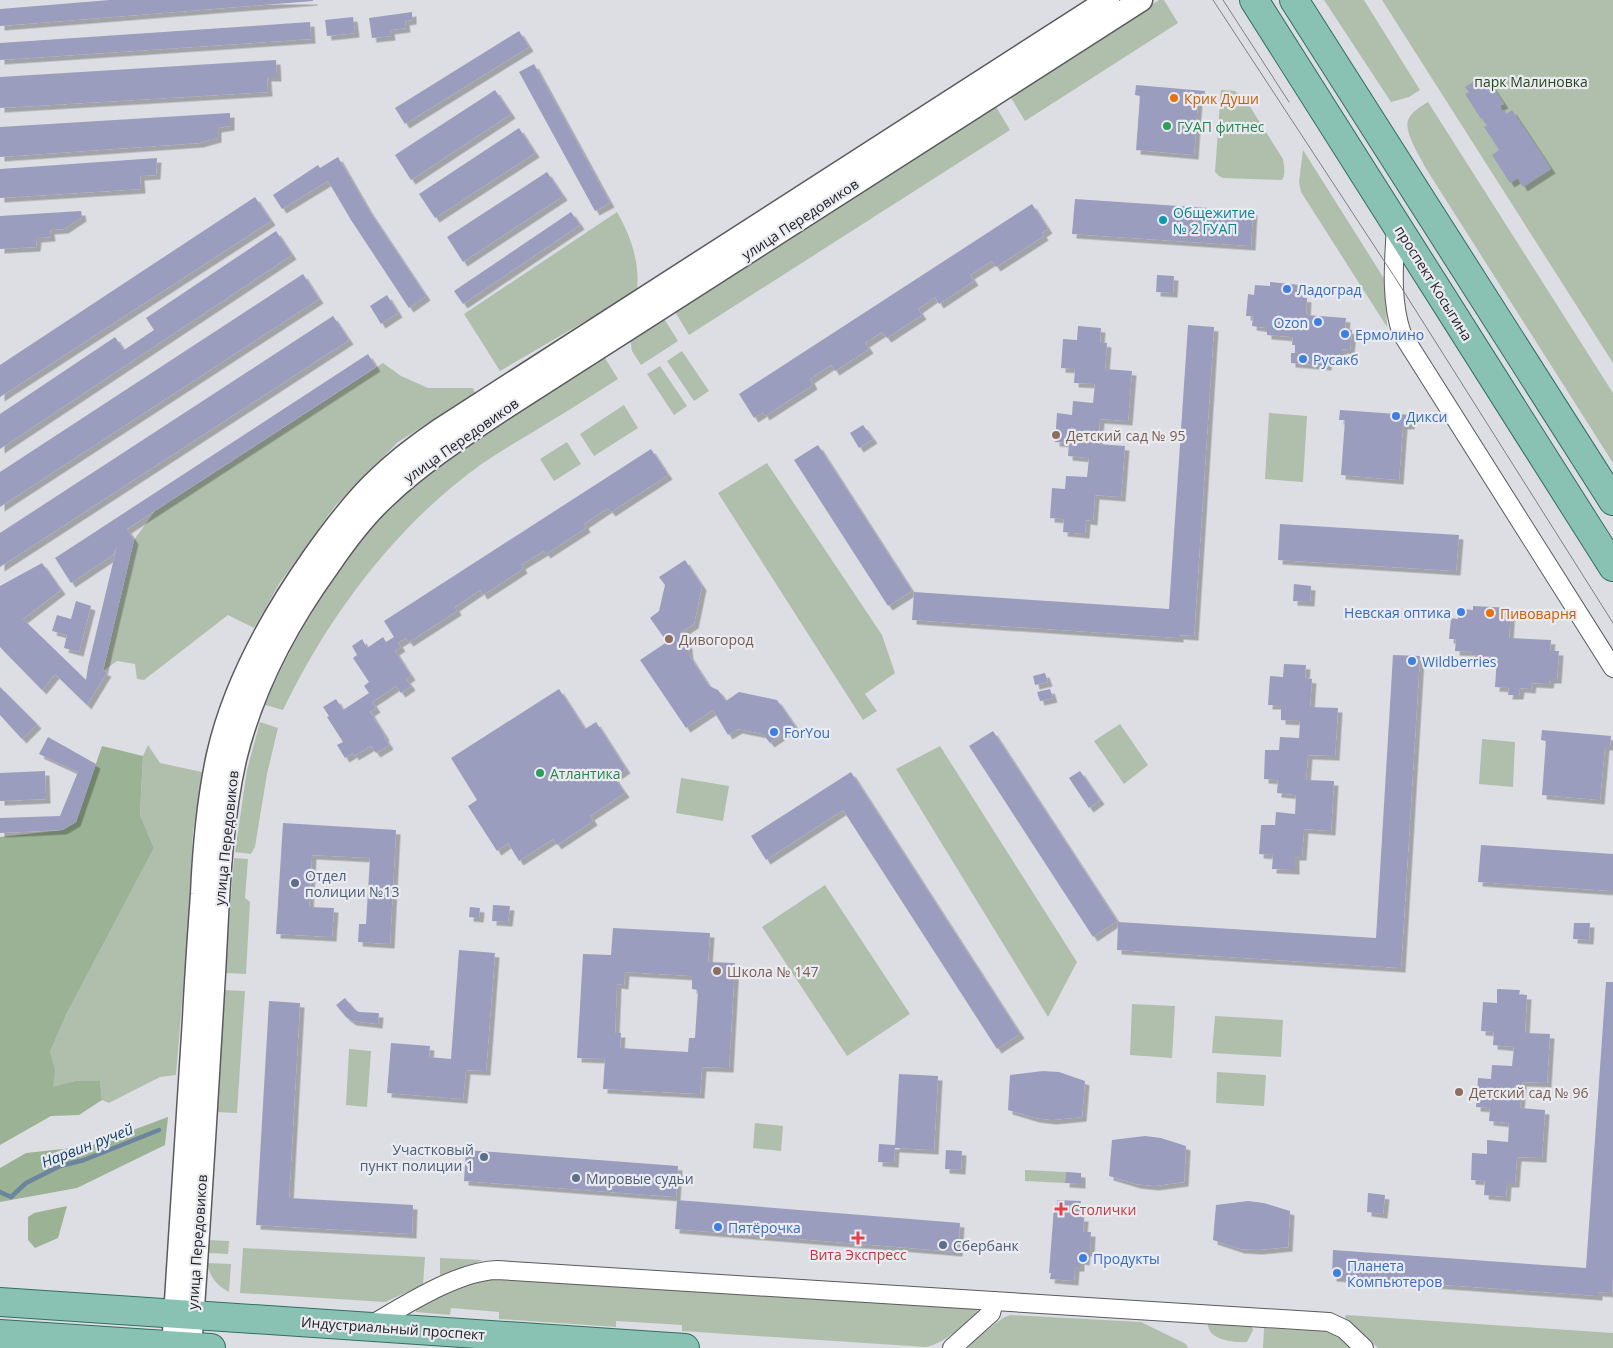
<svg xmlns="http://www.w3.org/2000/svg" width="1613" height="1348" font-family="'Open Sans',sans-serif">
<defs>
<filter id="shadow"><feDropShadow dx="4.5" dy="4.5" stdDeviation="0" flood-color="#0004"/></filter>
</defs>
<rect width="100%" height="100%" fill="#dddee4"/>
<g fill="#b0bfac">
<path d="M1159 0H1164L1178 23 1025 121 1010 96Z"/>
<path d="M1324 0H1364L1420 90 1409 97 1391 102Z"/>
<path d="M1382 0H1613V363Z"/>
<path d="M1221 90 1235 91 1247 102 1283 159C1284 165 1286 175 1282 180L1223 178 1219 176 1215 172Z"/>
<path d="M1428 102 1613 393V463L1425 167C1419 155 1402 129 1409 118 1413 111 1421 106 1428 102Z"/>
<path d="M995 105 1010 130 689 335 674 310Z"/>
<path d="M1303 150 1385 280 1387 327 1301 192 1299 182Z"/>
<path d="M617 212C631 237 640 262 637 291L500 371 464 314Z"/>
<path d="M663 317 678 341 641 365 632 351 630 338Z"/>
<path d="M682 351 709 391 694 401 667 361Z"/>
<path d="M603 355 618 379C588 398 558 417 528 435 513 444 498 453 483 463 396 525 329 615 283 710L265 705C299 624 360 525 429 470 447 457 467 445 486 433 525 407 564 381 603 355Z"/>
<path d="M383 363 401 376 428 388H473L475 393 398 442 335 506 279 584 254 628 228 615 144 680 137 679 135 664 117 661 103 671 134 540 155 511Z"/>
<path d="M660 366 687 406 674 415 647 374Z"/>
<path d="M624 405 638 428 594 456 580 434Z"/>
<path d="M1269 413 1307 416 1303 482 1265 479Z"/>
<path d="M567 442 581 464 554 481 540 459Z"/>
<path d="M767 463 882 635 895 673 865 694 877 711 863 720 718 493Z"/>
<path d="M260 722 278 728 267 774 255 847 251 854 235 852 247 770Z"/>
<path d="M1120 724 1148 765 1124 784 1094 741Z"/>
<path d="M1482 739 1515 742 1513 787 1479 784Z"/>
<path d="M148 745 160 763 202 772 193 833 187 942 176 1075 160 1077 109 1103 102 1100 100 1081H75L53 1088 50 1052 66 1015 154 848 140 815 143 756Z"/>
<path d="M940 746 1077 962 1048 1017 896 769Z"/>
<path d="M681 778 729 786 723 821 676 813Z"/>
<path d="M234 858 248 859 245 898 250 902 246 974 225 973Z"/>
<path d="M825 885 910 1014 847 1056 762 927Z"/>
<path d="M223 990 245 991 237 1113 216 1112Z"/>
<path d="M1132 1004 1175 1006 1172 1058 1130 1055Z"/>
<path d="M1215 1016 1283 1020 1281 1057 1212 1053Z"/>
<path d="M349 1049 371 1051 367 1107 346 1105Z"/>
<path d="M1217 1072 1266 1075 1264 1106 1216 1103Z"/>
<path d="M755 1123 783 1126 781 1151 753 1148Z"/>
<path d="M1025 1170 1066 1172 1065 1183 1025 1181Z"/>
<path d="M208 1240 229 1241 228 1254 208 1253Z"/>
<path d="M243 1248 425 1257 423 1285 385 1302 240 1293Z"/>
<path d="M440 1258 483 1260 440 1277Z"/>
<path d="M207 1263 231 1264 229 1292C216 1285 210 1277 207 1263Z"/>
<path d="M498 1278 975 1308 979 1312 977 1314C962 1326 945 1343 926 1347L682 1331V1325L616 1321V1327L499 1319V1312L451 1308 450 1315 416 1312V1308L418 1305C444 1295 470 1279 498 1278Z"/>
<path d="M1010 1315 1141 1322 1186 1344 1188 1348H968L970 1343 1003 1318Z"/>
<path d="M1346 1315 1613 1333V1348H1378L1346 1319 1345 1317Z"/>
<path d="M1208 1323 1252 1326 1253 1330 1247 1342C1234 1343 1207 1340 1208 1323Z"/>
<path d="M1264 1328 1331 1332 1339 1336 1355 1348H1263Z"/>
</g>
<g fill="#9cb295">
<path d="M102 746 143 756 140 815 154 848 66 1015 50 1052 55 1070 53 1087 75 1081H100L102 1100 79 1115 51 1116 0 1145V837L63 830 76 822Z"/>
<path d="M168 1117 165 1145 77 1188 0 1202V1168L26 1153 90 1146Z"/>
<path d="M67 1206 58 1238 35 1248 28 1240V1217L34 1213Z"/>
</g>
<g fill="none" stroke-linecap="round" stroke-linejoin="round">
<path stroke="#6a859d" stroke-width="4.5" d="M0 1192 11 1197 26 1183 60 1166 84 1160 159 1130"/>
</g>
<g fill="#9b9dbe" fill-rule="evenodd" filter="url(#shadow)">
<path d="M110 0H313V1L0 26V9Z"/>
<path d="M412 12V20L405 21 406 28 390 30 391 36 372 38 369 18Z"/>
<path d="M353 17 355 33 327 36 325 20Z"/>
<path d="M310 22 311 39 0 60V43Z"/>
<path d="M519 31 529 47 405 124 395 108Z"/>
<path d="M276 60 277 77H267L268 92 0 108V77Z"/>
<path d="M534 64 610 203 595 211 519 72Z"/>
<path d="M1480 78 1483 83 1488 80 1504 104 1500 106 1502 111 1504 110 1506 114 1512 110 1551 169 1523 187 1518 178 1510 183 1492 155 1499 150 1484 127 1487 125 1482 118 1481 119 1465 94 1469 92 1465 87Z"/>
<path d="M1136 85 1205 91 1204 101 1198 100 1194 155 1136 150 1140 96 1135 95Z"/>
<path d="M495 90 511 114 411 180 395 155Z"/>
<path d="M230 113V126L217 128V138L199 143 0 157V127Z"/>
<path d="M519 128 535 153 435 218 419 194Z"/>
<path d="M338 157 368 209 426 296 409 308 351 220 328 181 282 209 273 195 318 165 320 168Z"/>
<path d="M157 158 156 175 140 176 141 189 0 198V169Z"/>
<path d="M547 172 563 196 463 262 447 237Z"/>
<path d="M255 197 271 221 0 397V365Z"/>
<path d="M1075 199 1253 211 1251 246 1072 234Z"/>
<path d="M1032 204 1048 229 1042 233 1044 236 996 267 992 261 970 275 974 281 939 304 935 297 918 309 922 315 887 338 882 332 865 343 869 349 835 371 831 365 810 379 813 385 765 416 763 412 754 418 739 394Z"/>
<path d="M81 211 82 217 64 229 50 230 51 237 37 238 36 247 0 249V216Z"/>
<path d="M571 212 580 225 463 304 454 291Z"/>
<path d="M276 231 292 255 0 449V414L115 337 124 350 154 330 146 318Z"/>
<path d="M303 274 319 299 0 507V472Z"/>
<path d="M1157 275 1174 276 1173 293 1156 292Z"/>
<path d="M1270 282 1300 285 1299 297 1307 298 1306 315 1346 318 1345 329 1352 330 1350 350 1342 349V360L1328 359 1327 366 1291 363V353H1295V345H1292L1293 337 1267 335V328L1252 326 1253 316H1246L1248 294 1254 295 1255 285 1270 286Z"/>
<path d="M387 295 398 313 381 324 370 306Z"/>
<path d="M333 316 349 340 0 567V533Z"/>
<path d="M1188 325 1214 327 1194 636 1179 635V638L912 620 914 592 1169 609Z"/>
<path d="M1078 326 1101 328 1100 342 1107 343 1105 369 1132 371 1128 421 1100 419 1098 444 1125 446 1121 497 1095 495 1093 521 1086 520 1085 534 1063 532 1064 519 1050 518 1052 488 1065 489 1066 476 1087 477 1089 458 1068 456 1069 443 1055 442 1057 413 1072 415 1073 401 1093 403 1095 384 1074 383 1075 369 1061 368 1063 339 1077 340Z"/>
<path d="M368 354 376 367 127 529 134 540 103 671 107 672 87 705 55 674 42 690 0 647V586L42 563 61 590 23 619 86 680 88 667 117 546 113 555 71 583 55 558Z"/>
<path d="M1340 410 1411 415 1410 425H1403L1399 480 1341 475 1345 420H1339Z"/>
<path d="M863 425 873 439 859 448 850 433Z"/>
<path d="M818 445 912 591 888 606 794 460Z"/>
<path d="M651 449 668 475 611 512 608 508 584 524 586 528 546 554 544 551 521 565 523 569 483 595 480 590 455 607 457 611 409 642 406 638 398 643 401 647 395 651 411 676 406 679 411 686 401 693 396 686 372 702 376 708 370 712 385 736 384 737 389 745 376 753 371 746 354 756 353 753 345 758 337 745 343 742 327 717 329 716 323 707 336 699 343 710 369 693 364 686 369 682 353 658 357 655 352 646 362 639 367 648 383 637 386 642 394 637 384 621Z"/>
<path d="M1280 524 1459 535 1456 571 1278 560Z"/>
<path d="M685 560 702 586 694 624 680 633 688 645 689 655 709 686 718 690 726 701 739 692 777 700 795 726 770 743 763 734 738 729 728 735 713 710 686 728 640 660 667 642 650 618 659 611 665 585 659 577Z"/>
<path d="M1294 584 1311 586 1310 602 1293 601Z"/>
<path d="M76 601 91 606 79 652 64 648 67 635 52 631 57 615 71 619Z"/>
<path d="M1473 606 1511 608 1509 638 1551 640 1550 651H1559L1557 679H1550L1549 684 1532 683 1531 689 1520 688 1519 695H1508L1509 688 1495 687 1497 657 1470 655 1471 652 1455 651 1456 639H1449L1451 618 1458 619V607H1464V609L1473 610Z"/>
<path d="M1393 655 1420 656 1401 968 1117 950 1118 922 1376 938Z"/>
<path d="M1284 664 1306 665 1305 678 1312 679 1310 707 1338 708 1335 756 1308 755 1306 780 1334 781 1331 831 1304 829 1302 856H1295V870L1272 869 1273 855 1259 854 1261 825H1275L1276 812 1295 814 1296 795 1277 793 1278 780 1264 779 1265 750H1279L1280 737 1299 738 1300 721 1281 720V705H1268L1270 676 1283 677Z"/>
<path d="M1045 673 1048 682 1035 685 1033 676Z"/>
<path d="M0 687 37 724 22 739 0 715Z"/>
<path d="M559 689 585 729 596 722 626 769 614 777 625 793 590 816 593 821 557 845 553 839 519 861 508 843 497 851 468 806 477 800 451 758Z"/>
<path d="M1050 689 1053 698 1040 701 1037 692Z"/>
<path d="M1542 730 1611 736 1610 746H1605L1600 800 1542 795 1546 741 1541 740Z"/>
<path d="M993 731 1117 921 1093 937 969 746Z"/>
<path d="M48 737 96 764 76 822 62 830 0 833V818L60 816 78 772 39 754Z"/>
<path d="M45 771 46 799 0 801V773Z"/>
<path d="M1080 771 1100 800 1089 808 1069 778Z"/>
<path d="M851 772 1020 1034 997 1049 843 810 766 860 751 836Z"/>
<path d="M283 823 396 830 390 944 358 942 359 924H366L370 858 312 855 309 907 334 908 332 937 276 934Z"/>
<path d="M1481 845 1613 854V891L1478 882Z"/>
<path d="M493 905 510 906 508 922 492 921Z"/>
<path d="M470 907 480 908 479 918 469 917Z"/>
<path d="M1574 923H1590L1589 940 1573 939Z"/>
<path d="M613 928 710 933 708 962 735 963 729 1068 702 1067 700 1094 603 1089 605 1059 577 1058 583 954 611 955ZM625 972 692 976V989L698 990 695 1038H689L688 1052 620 1048 621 1033H615L617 984 624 985Z"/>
<path d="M459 950 495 953 486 1071 466 1070 463 1099 387 1093 391 1043 430 1046 429 1057 451 1059Z"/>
<path d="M1606 982H1613V1274L1612 1293 1598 1292V1296L1332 1277 1333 1250 1586 1268Z"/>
<path d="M1497 989 1520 990 1519 995H1527L1525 1033 1550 1034 1547 1083 1522 1082 1520 1108 1545 1110 1542 1158 1517 1157 1515 1183H1507L1506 1197 1484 1195 1485 1181 1471 1180 1472 1153 1487 1154V1140L1508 1142 1509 1123 1489 1121 1490 1108 1476 1107 1478 1078 1491 1079 1492 1065 1512 1066 1514 1047 1493 1045 1494 1032 1481 1031 1483 1002 1497 1003Z"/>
<path d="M345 998 354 1009 359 1012 379 1013 378 1024 352 1021 346 1017 336 1005Z"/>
<path d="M269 1001 300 1003 289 1198 413 1205 412 1234 256 1225Z"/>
<path d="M1043 1071 1059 1072 1085 1081 1082 1117 1052 1120 1035 1118 1008 1110 1010 1075Z"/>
<path d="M899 1074 938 1076 934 1150 895 1148 894 1163 878 1162 879 1144 895 1145Z"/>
<path d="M1145 1136 1161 1138 1186 1146 1184 1182 1154 1186 1136 1184 1109 1176 1112 1140Z"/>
<path d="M466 1150 678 1166 676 1197 464 1181Z"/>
<path d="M946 1150 962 1151 961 1170 945 1169Z"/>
<path d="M1066 1172 1081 1173V1184L1065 1183Z"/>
<path d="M1368 1193 1385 1195 1383 1214 1367 1212Z"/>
<path d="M677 1200 960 1223 958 1252 675 1229Z"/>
<path d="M1057 1200 1081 1201 1079 1217H1084L1083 1232H1091L1090 1252H1086L1085 1261 1080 1260V1267H1075L1074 1281 1050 1279 1051 1273H1049L1054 1207H1057Z"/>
<path d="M1248 1201 1264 1203 1290 1211 1288 1247 1258 1250 1240 1249 1213 1240 1216 1205Z"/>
</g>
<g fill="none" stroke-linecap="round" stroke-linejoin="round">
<g stroke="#59595e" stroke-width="20">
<g id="minor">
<path d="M1396 226C1394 261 1390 300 1402 334L1613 668"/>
<path d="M369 1326C404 1306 457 1271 497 1270L1329 1322 1344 1329 1364 1348"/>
<path d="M952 1348 991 1313 994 1301"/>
</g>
</g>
<g stroke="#59595e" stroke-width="25">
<g id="tertiary">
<path d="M173 1348C180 1238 187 1128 194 1019 196 977 199 936 202 894 204 848 208 801 218 755 234 684 271 618 313 558 332 531 352 504 376 481 395 462 416 446 438 431L1108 0"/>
<path d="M190 1348C199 1229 206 1109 213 990 218 913 218 834 235 759 252 689 287 623 329 565 346 540 364 516 386 496 423 461 467 433 509 405L1141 0"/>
</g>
</g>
<g stroke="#326f5f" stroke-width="30">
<g id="primary">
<path d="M1254 0 1613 567"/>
<path d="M1294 0 1613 501"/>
<path d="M0 1302 685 1348"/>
<path d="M0 1334 211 1348"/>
</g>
</g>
<use href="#minor" stroke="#fff" stroke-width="18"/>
<use href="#tertiary" stroke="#fff" stroke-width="22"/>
<use href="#primary" stroke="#89c2b2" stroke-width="28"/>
<g stroke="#7d7e82" stroke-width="1">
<path d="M1213 0 1394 276 1613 623"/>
<path d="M1223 0 1289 102"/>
</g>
</g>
<g fill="#e8710a" stroke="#eaebf1" stroke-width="2">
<circle cx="1174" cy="98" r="5"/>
<circle cx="1490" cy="613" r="5"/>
</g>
<g fill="#2e9e5b" stroke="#eaebf1" stroke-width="2">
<circle cx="1167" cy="126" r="5"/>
<circle cx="540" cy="773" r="5"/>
</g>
<circle fill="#0f9aa8" stroke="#eaebf1" stroke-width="2" cx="1163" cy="220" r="5"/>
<g fill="#3f7fe0" stroke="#eaebf1" stroke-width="2">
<circle cx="1287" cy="289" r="5"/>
<circle cx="1318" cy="322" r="5"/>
<circle cx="1345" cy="334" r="5"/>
<circle cx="1303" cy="359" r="5"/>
<circle cx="1396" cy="416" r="5"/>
<circle cx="1461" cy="612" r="5"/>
<circle cx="1412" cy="661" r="5"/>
<circle cx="774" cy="732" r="5"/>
<circle cx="718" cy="1227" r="5"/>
<circle cx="1083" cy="1258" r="5"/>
<circle cx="1337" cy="1273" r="5"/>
</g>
<g fill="#8d6e63" stroke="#eaebf1" stroke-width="2">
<circle cx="1056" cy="435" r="5"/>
<circle cx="669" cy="639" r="5"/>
<circle cx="717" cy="971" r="5"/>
<circle cx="1459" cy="1092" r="5"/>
</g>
<g fill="#5c6f8a" stroke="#eaebf1" stroke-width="2">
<circle cx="295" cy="883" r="5"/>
<circle cx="484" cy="1157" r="5"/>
<circle cx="576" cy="1178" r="5"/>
<circle cx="943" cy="1245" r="5"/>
</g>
<g fill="#e0444e" stroke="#eaebf1" stroke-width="2">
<path d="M1058.5 1201.5h5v5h5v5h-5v5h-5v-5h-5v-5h5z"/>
<path d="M855.5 1230.5h5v5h5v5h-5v5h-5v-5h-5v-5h5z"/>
</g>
<g text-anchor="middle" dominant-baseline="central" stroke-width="4.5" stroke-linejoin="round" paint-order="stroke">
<g font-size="14" fill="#27471d" stroke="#eaebf1">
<text x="1531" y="81">парк Малиновка</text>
</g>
<g font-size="14" fill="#c56008" stroke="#eaebf1" text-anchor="start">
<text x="1184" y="98">Крик Души</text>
<text x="1500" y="613">Пивоварня</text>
</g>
<g font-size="14" fill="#27864d" stroke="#eaebf1" text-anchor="start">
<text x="1177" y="126">ГУАП фитнес</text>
<text x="550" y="773">Атлантика</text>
</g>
<g font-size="14" fill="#0d838f" stroke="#eaebf1" text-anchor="start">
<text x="1173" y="212">Общежитие<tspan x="1173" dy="16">№ 2 ГУАП</tspan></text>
</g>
<g font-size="14" fill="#222225" stroke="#eaebf1">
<text transform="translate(800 219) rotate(-33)">улица Передовиков</text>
<text transform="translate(1434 283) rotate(58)">проспект Косыгина</text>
<text transform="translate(461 440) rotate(-35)">улица Передовиков</text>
<text transform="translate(226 838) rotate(-84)">улица Передовиков</text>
<text transform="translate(197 1242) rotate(-86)">улица Передовиков</text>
<text transform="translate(393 1328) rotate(4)">Индустриальный проспект</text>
</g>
<g font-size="14" fill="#366cbe" stroke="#eaebf1" text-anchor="start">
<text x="1297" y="289">Ладоград</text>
<text x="1308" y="322" text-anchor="end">Ozon</text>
<text x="1355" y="334">Ермолино</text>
<text x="1313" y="359">Русакб</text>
<text x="1406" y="416">Дикси</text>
<text x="1451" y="612" text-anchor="end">Невская оптика</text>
<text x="1422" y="661">Wildberries</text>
<text x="784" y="732">ForYou</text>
<text x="728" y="1227">Пятёрочка</text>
<text x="1093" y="1258">Продукты</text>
<text x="1347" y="1265">Планета<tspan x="1347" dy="16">Компьютеров</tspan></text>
</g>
<g font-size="14" fill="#785e54" stroke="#eaebf1" text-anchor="start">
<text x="1066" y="435">Детский сад № 95</text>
<text x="679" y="639">Дивогород</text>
<text x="727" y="971">Школа № 147</text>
<text x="1469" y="1092">Детский сад № 96</text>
</g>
<g font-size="14" fill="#4e5e75" stroke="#eaebf1" text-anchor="start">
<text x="305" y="875">Отдел<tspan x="305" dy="16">полиции №13</tspan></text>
<text x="474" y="1149" text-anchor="end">Участковый<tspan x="474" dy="16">пункт полиции 1</tspan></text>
<text x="586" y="1178">Мировые судьи</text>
<text x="953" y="1245">Сбербанк</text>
</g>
<g font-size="14" fill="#be3a42" stroke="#eaebf1" text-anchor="start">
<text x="1071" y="1209">Столички</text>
<text x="858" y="1254" text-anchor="middle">Вита Экспресс</text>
</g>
<g font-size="15" font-style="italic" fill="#164367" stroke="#eaebf1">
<text transform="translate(87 1145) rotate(-21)">Нарвин ручей</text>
</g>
</g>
</svg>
